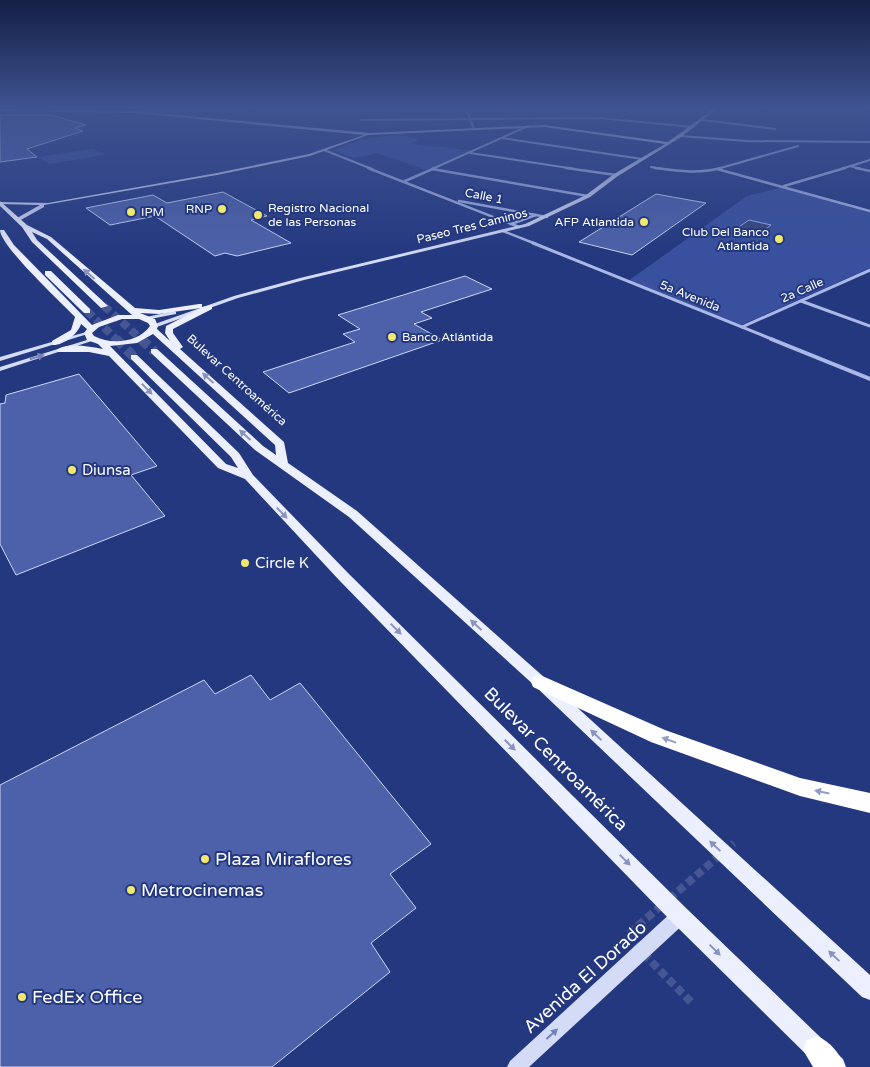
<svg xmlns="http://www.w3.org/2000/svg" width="870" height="1067" font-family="'Varela Round',sans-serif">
<rect width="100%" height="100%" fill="#243880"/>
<g fill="#38509e">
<path d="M399 134 419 140 410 143C430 147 449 147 469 151L426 170 377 153 353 158 333 150 360 140Z"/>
<path d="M93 149 104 155 49 164 39 157Z"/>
<path d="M784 187 870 210V268L739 326 628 281 747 196Z"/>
</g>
<path fill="#38477c" stroke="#9fb1e7" d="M749 220 771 225 756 236 733 231Z"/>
<g fill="#4c61a9" stroke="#ced7f5">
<path d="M0 115H51L86 125 75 128 83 131 27 149 37 157 0 162Z"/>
<path d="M223 192 267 216 251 220 291 243 237 256 225 253 215 256 155 216 110 225 86 208 153 195 167 203Z"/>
<path d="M656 194 706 203 632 255 579 242Z"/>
<path d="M465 276 492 289 421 312 432 318 414 324 442 340 289 393 263 372 355 342 343 334 360 329 338 315Z"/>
<path d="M79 374 157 466 131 475 165 516 16 575 0 544V404L5 403 6 395Z"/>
<path d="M251 675 270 700 300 683 431 844 390 874 416 908 371 943 390 972 272 1067H0V785L204 680 215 694Z"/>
</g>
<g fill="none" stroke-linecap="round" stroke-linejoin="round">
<g stroke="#455693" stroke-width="8" stroke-dasharray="8 4" stroke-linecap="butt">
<path d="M669 899 734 843"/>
<path d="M662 905 626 936 693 1004"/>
</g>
<g stroke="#455693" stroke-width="8" stroke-dasharray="8 4" stroke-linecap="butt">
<path d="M104 306 142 340"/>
<path d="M87 311 117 340"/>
</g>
<g stroke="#455693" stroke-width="10" stroke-dasharray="10 5" stroke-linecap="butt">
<path d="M116 339 134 357"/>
<path d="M141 339 154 351"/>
</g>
<g stroke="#abb8e7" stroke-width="2">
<path d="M466 109 474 129"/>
<path d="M868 109H870"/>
<path d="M360 120 599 118 693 127"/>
<path d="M703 120 775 129"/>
<path d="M680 136 747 141 870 142"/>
<path d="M502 138 642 159"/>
<path d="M324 150 372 169"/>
<path d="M470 153 575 169"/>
<path d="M850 166 861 169"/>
<path d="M651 167 663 169"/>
<path d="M432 169 528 126"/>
<path d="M717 169 798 146"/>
<path d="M841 169 870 160"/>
</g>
<g stroke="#abb8e7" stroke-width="2.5">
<path d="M368 168 519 227"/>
<path d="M566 168 616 175"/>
<path d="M655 168C678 171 698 174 721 168"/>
<path d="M856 168 870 171"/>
<path d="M432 169 588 196"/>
<path d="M717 169 870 211"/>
<path d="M405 181 435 168"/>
<path d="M784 186 845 168"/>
<path d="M459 201 547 217"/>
<path d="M511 224 536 215"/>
<path d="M503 231 536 244"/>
</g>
<g stroke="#abb8e7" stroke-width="3">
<path d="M533 243 774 340"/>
<path d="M801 301 870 326"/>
<path d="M742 327 870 270"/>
</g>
<path stroke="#abb8e7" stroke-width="4" d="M771 339 870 379"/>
<g fill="#d4dbf6" fill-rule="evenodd">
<path d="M0 109 135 111 370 133 544 125 668 142 713 109H717L681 137 618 176 590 197 529 226 304 280 238 298 154 328 152 327V325L234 296 300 278 525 224 586 195 614 174 665 144 544 127 368 135 310 156 217 175 44 205V207L19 221 17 218 40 205 0 204V202L48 203 217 173 309 154 364 135 135 113 0 111Z"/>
<path d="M174 311 176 312V314L145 320 142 318Z"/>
<path d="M86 332 91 333 0 361V357Z"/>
<path d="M90 339 95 340 0 371V367Z"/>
<path d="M680 908 686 910 688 916 686 922 529 1067H507L510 1061 674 910Z"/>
</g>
<g fill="#eceffd" fill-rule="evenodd">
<path d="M0 201 27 225 51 237 135 308 159 310 199 304H202V307L212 305V309L173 329V333L183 347 180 349 284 442 288 463 357 511 545 678 870 975V1000L862 997 535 686 349 517 255 450 151 353V349H157L263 446 276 455 275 445 153 334 137 343 110 346 226 464 238 468 231 457 131 359V355H137L239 453 253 475 349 574 687 909 843 1059 846 1067H819L673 923 339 580 245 479 218 468 109 356 89 352H58L57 350C67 342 90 347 103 349L98 344 87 340 84 333 87 329 81 324C78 334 63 346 52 345V341L71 330 75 317C61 302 0 246 0 230H4L14 245 92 325 118 315H132L47 239 32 232 37 240 108 306 101 308 32 242 22 227 0 206ZM201 308 166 326 165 333 170 341 157 329 158 326 155 319 140 313 159 314ZM122 319H139L148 323 150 326C138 343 111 345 94 336L92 333 99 327Z"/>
<path d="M45 271H51L90 309V313H84L45 275Z"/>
</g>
<g fill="#fff" fill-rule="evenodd">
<path d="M540 675 665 730 800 778 870 793V813L800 796 651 742 533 687 531 682 533 677Z"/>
<path d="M817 1036C831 1042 839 1053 845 1067H813L803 1050 807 1040Z"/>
</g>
</g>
<defs><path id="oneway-solid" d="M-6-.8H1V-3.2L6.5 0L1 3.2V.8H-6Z" transform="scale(1.25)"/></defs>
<g fill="#8894be">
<use href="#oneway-solid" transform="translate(89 274) rotate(-139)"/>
<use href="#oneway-solid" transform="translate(208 378) rotate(-138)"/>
<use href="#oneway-solid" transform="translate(147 389) rotate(46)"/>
<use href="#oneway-solid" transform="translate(245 435) rotate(-138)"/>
<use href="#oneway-solid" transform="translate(282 513) rotate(46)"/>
<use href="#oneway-solid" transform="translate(476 625) rotate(-138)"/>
<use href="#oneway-solid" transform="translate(396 629) rotate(45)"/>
<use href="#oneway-solid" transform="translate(596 735) rotate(-137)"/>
<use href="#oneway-solid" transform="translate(510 745) rotate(45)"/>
<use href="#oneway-solid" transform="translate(715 846) rotate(-137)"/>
<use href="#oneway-solid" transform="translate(625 860) rotate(45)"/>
<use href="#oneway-solid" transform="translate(715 950) rotate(44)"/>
<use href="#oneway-solid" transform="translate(834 956) rotate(-137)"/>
</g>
<g fill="#7381b5">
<use href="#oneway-solid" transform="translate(37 357) rotate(-17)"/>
<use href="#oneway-solid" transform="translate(552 1034) rotate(-42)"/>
</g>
<g fill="#929cc0">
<use href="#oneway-solid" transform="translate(669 740) rotate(-160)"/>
<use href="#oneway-solid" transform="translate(822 792) rotate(-168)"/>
</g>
<linearGradient id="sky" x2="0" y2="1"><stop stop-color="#141f46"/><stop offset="0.42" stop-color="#3f5391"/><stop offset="1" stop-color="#3f5391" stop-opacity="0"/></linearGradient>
<rect width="870" height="258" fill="url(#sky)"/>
<g fill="#f1e86e" stroke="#243880" stroke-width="2">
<circle cx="222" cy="209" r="5"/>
<circle cx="131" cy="212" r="5"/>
<circle cx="258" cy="215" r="5"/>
<circle cx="644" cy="222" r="5"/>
<circle cx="779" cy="239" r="5"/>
<circle cx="392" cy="337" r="5"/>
<circle cx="72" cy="470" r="5"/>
<circle cx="245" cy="563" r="5"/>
<circle cx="205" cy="859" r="5"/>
<circle cx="131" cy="890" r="5"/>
<circle cx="22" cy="997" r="5"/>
</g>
<g text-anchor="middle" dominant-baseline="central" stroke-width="4" stroke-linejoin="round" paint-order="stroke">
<g font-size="12" fill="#fff" stroke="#243880">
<text transform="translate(484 196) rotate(11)">Calle 1</text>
<text transform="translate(472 226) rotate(-14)">Paseo Tres Caminos</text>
<text transform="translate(802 290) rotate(-24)">2a Calle</text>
<text transform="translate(690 296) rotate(22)">5a Avenida</text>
<text transform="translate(237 380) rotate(42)">Bulevar Centroamérica</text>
</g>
<g font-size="12" fill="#fff" stroke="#243880" text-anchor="start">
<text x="268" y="208">Registro Nacional<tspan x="268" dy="14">de las Personas</tspan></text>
<text x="212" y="209" text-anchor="end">RNP</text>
<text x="141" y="212">IPM</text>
<text x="634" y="222" text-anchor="end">AFP Atlantida</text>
<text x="769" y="232" text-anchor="end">Club Del Banco<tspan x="769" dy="14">Atlantida</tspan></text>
<text x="402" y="337">Banco Atlántida</text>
</g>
<g font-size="15" fill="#fff" stroke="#243880" text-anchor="start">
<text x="82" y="470">Diunsa</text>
<text x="255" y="563">Circle K</text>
</g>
<g font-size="18" fill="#fff" stroke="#243880">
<text transform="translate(556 759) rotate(45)">Bulevar Centroamérica</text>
<text transform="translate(585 977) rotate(-42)">Avenida El Dorado</text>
</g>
<g font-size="18" fill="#fff" stroke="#243880" text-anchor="start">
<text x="215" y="859">Plaza Miraflores</text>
<text x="141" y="890">Metrocinemas</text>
<text x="32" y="997">FedEx Office</text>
</g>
</g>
</svg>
